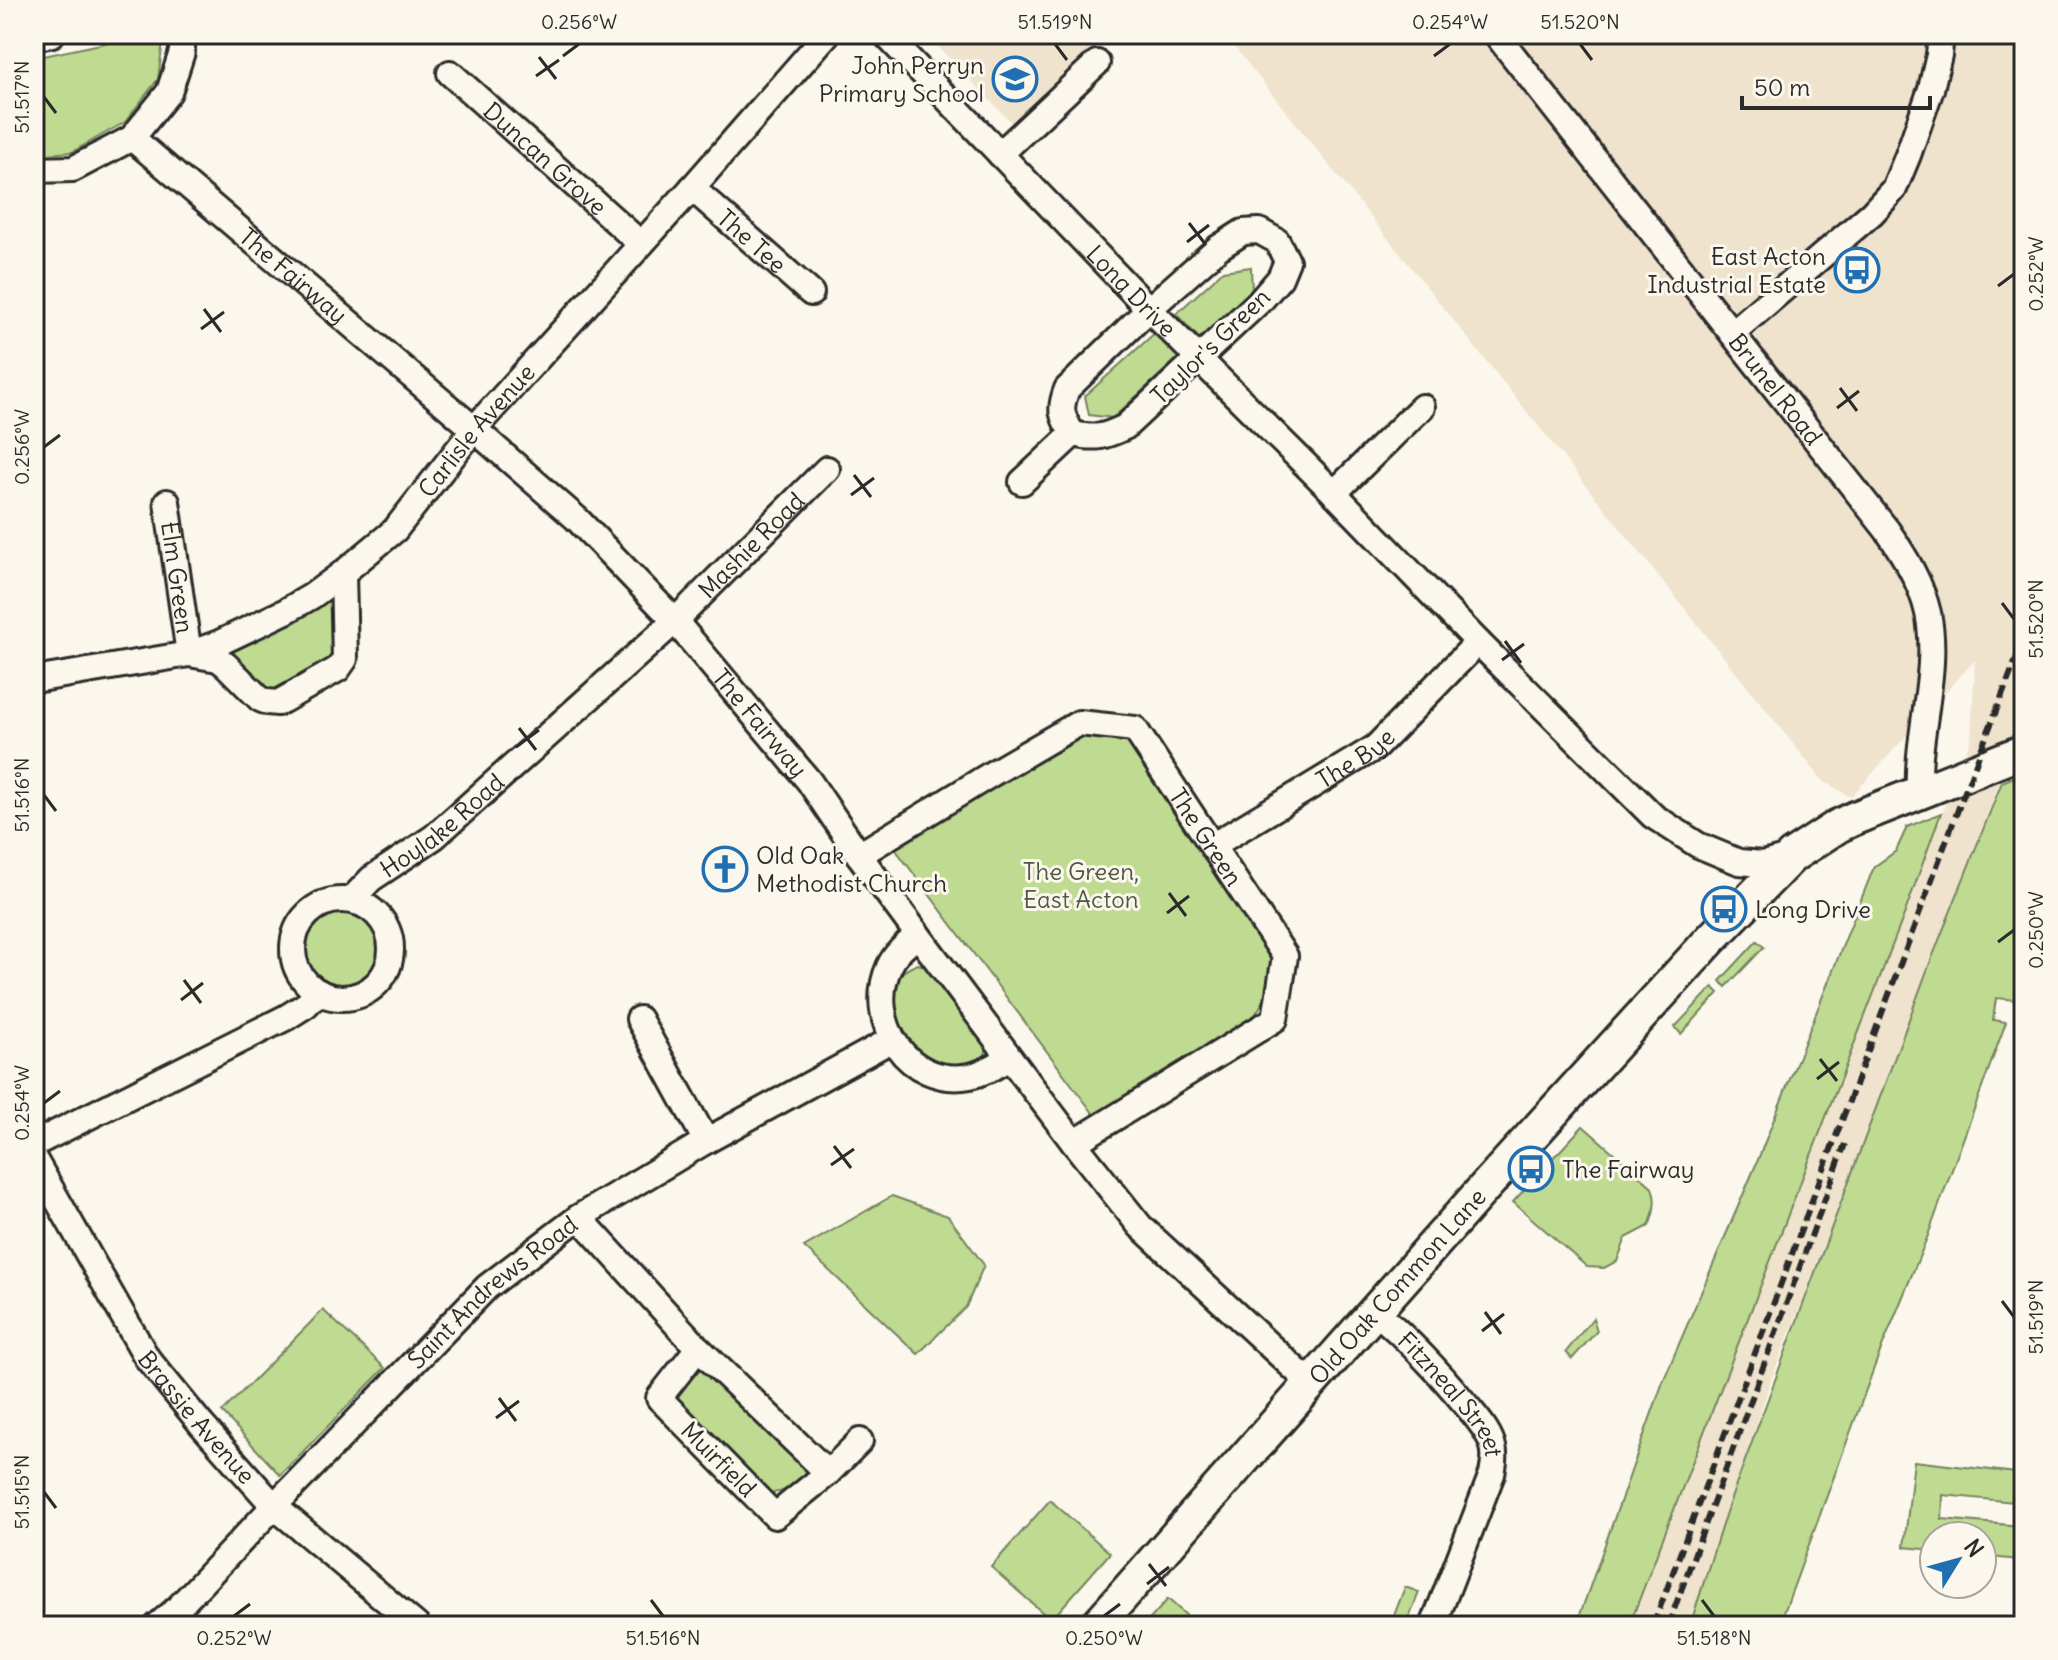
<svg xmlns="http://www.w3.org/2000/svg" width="2058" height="1660" font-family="Delius,sans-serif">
<rect width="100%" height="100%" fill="#fbf7ec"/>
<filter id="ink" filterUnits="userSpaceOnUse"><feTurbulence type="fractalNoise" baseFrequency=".0125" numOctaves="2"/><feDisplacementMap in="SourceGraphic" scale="16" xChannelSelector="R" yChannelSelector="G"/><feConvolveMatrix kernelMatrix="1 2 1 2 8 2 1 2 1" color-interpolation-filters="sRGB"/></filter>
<g filter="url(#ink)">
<g fill="#efe3cd">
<path d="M926 34H1105L1014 125Z"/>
<path d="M1224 34H2024V721L1928 968 1835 1219 1770 1383 1690 1626H1629L1971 739 1975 660 1851 797 1823 781Z"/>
</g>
<g fill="#bfdb92" stroke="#75835e" stroke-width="2">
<path d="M148 34H164L158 79 125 122 72 152 34 155V58Z"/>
<path d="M1251 267 1252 292 1200 339 1176 314 1223 271Z"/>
<path d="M1156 332 1179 357 1113 418 1089 415 1085 396Z"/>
<path d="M336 589V659L275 696 229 657 230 652 233 648Z"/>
<path d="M1088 728 1134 732 1275 956 1276 981 1255 1015 1096 1117 893 846Z"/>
<path d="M2024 773V948L2015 1000 1996 998 1993 1020 2006 1022 1927 1238 1878 1357 1789 1599 1779 1626H1690L1726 1512 1928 968 2002 782Z"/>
<path d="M1941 813 1904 915 1629 1626H1576L1664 1379 1755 1167 1874 867 1896 851 1907 827Z"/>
<circle cx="342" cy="948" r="38"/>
<path d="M1757 941 1764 947 1726 987 1720 981Z"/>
<path d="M918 964 931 968 986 1042C991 1075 943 1069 925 1058 920 1055 913 1050 910 1046 896 1031 884 989 902 973 906 969 913 966 918 964Z"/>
<path d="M1713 987 1719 993 1681 1034 1675 1027Z"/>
<path d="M1583 1126 1651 1186C1658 1199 1654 1214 1649 1226L1626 1238 1617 1261 1604 1268 1587 1267 1513 1202Z"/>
<path d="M892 1196 948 1216 984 1265 966 1307 918 1354 804 1247Z"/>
<path d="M323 1310 385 1368 280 1475 222 1412Z"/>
<path d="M1593 1318 1597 1331 1572 1359 1566 1352Z"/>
<path d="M699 1359 810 1471C796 1482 785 1496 767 1492L673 1396Z"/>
<path d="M1914 1461 2024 1474V1503L1943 1495 1942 1519 2021 1526 2018 1560 1982 1556V1536H1934V1550L1904 1547Z"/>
<path d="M1050 1500 1110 1553 1051 1620 991 1567Z"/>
<path d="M1405 1587 1419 1592 1406 1626H1390Z"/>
<path d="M1168 1599 1198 1626H1144Z"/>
</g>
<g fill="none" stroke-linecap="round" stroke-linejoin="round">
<g stroke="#2b2b2b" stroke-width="30">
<g id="minor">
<path id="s1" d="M885 34 1149 309 1334 493 1478 642 1653 816 1698 845 1739 862 1763 864 1792 856"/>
<path id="s2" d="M1496 34 1887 530C1904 555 1921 582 1928 613 1940 671 1916 733 1919 792"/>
<path d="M34 38 52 34"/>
<path id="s3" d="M450 73 641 244"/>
<path id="s4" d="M132 138 474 429 577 519 675 621 809 781 859 855 918 935 1074 1143 1140 1226 1310 1383"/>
<path d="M1000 154 1097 63"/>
<path d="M34 170 73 169 132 138 169 92 182 52V34"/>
<path id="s5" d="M692 188 811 293"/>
<path d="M1259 231 1277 241 1287 261 1280 278 1262 299 1125 427C1104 437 1096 439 1073 434 1061 416 1059 409 1067 389L1149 309 1218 248 1243 232Z"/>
<path d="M1732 333 1872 213 1894 189 1908 155 1931 89 1939 55 1941 34"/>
<path d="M1022 482 1073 434"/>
<path d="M1334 493 1422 407"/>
<path id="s6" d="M167 502 189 654 218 659 226 665 260 699 267 702 278 703 338 669 345 659 343 573"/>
<path id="s7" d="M34 680 189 654 219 643 286 611 312 596 343 573 395 530 474 429 692 188 827 34"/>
<path id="s8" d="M1212 846 1376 747 1478 642"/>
<path id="s9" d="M859 855 993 773 1079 723 1135 729 1285 956 1275 1019 1074 1143"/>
<path id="s10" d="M351 900 371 879 434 837 675 621 827 469"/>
<circle cx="342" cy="949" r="49"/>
<path d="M918 935C907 944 895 953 889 967 865 1021 908 1088 970 1076 985 1073 997 1065 1009 1058"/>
<path d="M639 1019 706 1141"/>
<path d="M34 1144 287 1017 306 1005 319 992"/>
<path id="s11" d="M34 1159 147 1358 201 1424 274 1506 417 1626"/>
<path d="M579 1217 698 1348 828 1473 775 1516 659 1398 698 1348"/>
<path id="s12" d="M1375 1311C1409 1340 1439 1372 1467 1406 1476 1417 1487 1429 1492 1443 1496 1454 1494 1463 1492 1474L1433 1626"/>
<path d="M828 1473 860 1441"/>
<path id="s13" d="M157 1626 177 1609 274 1506 487 1287 579 1217 706 1141 891 1040"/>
</g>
</g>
<g stroke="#2b2b2b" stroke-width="38">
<g id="tertiary">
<path id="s14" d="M1096 1626 1484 1188 1712 938 1792 856 1838 826 1855 818 2024 751"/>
</g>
</g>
<use href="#minor" stroke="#fbf7ec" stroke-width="24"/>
<use href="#tertiary" stroke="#fbf7ec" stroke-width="32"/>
<g stroke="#2b2b2b" stroke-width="6" stroke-dasharray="12 6" stroke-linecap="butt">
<path d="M1653 1626 1962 799 2024 639"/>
<path d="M1668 1626 1845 1144"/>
</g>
</g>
</g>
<path fill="none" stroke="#2b2b2b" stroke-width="3" d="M1055 44 1067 60M1580 44 1592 60M563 56 579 44M1434 56 1450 44M539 57 556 79M536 76 559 60M44 97 56 113M1189 223 1206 245M1187 242 1209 225M1998 286 2014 274M204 309 221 332M201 329 224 312M1840 388 1857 411M1837 408 1859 391M44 447 60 435M854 475 871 497M851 495 874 478M2002 603 2014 619M1505 641 1521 663M1502 660 1524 644M519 728 536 750M516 747 539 730M44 795 56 811M1169 893 1186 916M1167 913 1189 896M1998 942 2014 930M184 980 201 1003M181 1000 203 983M1820 1059 1837 1081M1817 1079 1839 1062M44 1103 60 1091M834 1146 851 1168M831 1165 854 1149M2002 1301 2014 1317M1485 1312 1501 1334M1482 1331 1504 1314M499 1398 516 1421M496 1418 519 1401M44 1492 56 1508M1149 1564 1166 1586M1147 1584 1169 1567M651 1600 663 1616M1702 1600 1714 1616M234 1616 250 1604M1104 1616 1120 1604"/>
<defs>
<g id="school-ring" transform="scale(2.3)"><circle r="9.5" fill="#fbf7ec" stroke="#1f6fb2" stroke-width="1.5"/><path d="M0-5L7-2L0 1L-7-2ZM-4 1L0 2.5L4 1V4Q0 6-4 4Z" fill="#1f6fb2"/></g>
<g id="bus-ring" transform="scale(2.3)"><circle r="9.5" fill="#fbf7ec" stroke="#1f6fb2" stroke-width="1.5"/><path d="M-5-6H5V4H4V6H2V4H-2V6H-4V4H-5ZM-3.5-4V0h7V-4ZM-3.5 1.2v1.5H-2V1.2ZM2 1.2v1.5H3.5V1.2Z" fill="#1f6fb2"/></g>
<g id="church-ring" transform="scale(2.3)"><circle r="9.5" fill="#fbf7ec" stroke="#1f6fb2" stroke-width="1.5"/><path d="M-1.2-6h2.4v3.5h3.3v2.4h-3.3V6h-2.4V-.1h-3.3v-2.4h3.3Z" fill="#1f6fb2"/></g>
</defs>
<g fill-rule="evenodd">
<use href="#school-ring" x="1015" y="79"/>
<use href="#bus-ring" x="1857" y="270"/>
<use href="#church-ring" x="725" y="869"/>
<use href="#bus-ring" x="1724" y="909"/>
<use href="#bus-ring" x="1531" y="1169"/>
</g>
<g text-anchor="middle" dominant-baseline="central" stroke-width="6" stroke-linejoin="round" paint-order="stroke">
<g font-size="24" fill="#2b2b2b" stroke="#fbf7ec" text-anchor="start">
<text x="984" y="65" text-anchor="end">John Perryn<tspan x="984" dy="28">Primary School</tspan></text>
<text x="1826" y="256" text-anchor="end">East Acton<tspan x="1826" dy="28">Industrial Estate</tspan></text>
<text x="756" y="855">Old Oak<tspan x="756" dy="28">Methodist Church</tspan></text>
<text x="1755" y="909">Long Drive</text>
<text x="1562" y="1169">The Fairway</text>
</g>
<g font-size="24" fill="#2b2b2b" stroke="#fbf7ec">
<text stroke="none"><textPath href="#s3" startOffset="128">Duncan Grove</textPath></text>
<text stroke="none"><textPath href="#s5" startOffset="80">The Tee</textPath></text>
<text stroke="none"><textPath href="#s4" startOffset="212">The Fairway</textPath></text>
<text stroke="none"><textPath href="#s1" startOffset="356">Long Drive</textPath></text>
<text transform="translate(1210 346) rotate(-44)">Taylor's Green</text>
<text stroke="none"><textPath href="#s2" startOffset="452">Brunel Road</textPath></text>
<text stroke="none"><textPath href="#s7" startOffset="528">Carlisle Avenue</textPath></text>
<text stroke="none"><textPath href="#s10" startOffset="536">Mashie Road</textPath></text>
<text stroke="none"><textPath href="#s6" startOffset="76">Elm Green</textPath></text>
<text stroke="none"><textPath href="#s4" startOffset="860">The Fairway</textPath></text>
<text stroke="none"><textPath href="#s8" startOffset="168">The Bye</textPath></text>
<text stroke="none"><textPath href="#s10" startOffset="118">Hoylake Road</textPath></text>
<text stroke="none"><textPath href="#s9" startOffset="442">The Green</textPath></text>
<text stroke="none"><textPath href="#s14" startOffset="454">Old Oak Common Lane</textPath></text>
<text stroke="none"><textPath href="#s13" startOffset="474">Saint Andrews Road</textPath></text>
<text stroke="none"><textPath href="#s12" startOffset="114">Fitzneal Street</textPath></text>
<text stroke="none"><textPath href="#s11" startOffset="306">Brassie Avenue</textPath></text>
<text transform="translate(719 1459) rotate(45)">Muirfield</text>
</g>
<g font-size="24" fill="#505745" stroke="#fbf7ec">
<text x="1081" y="871">The Green,<tspan x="1081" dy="28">East Acton</tspan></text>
</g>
</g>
<rect width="2058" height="1660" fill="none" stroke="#fbf7ec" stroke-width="88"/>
<g transform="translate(1958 1560) rotate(53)"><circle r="38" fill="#fbf7ec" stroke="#a8a59f" stroke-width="2"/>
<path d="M0-6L14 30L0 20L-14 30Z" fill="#1f6fb2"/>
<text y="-12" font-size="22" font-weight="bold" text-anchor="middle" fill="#2b2b2b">N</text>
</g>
<path d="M1742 96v12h188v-12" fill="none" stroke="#2b2b2b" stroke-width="4"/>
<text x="1754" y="96" font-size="24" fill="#2b2b2b" stroke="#fbf7ec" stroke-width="6" paint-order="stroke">50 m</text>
<rect x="44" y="44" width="1970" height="1572" fill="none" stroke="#2b2b2b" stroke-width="3"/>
<g font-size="20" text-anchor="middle" fill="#2b2b2b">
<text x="579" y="29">0.256°W</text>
<text x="1055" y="29">51.519°N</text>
<text x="1450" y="29">0.254°W</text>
<text x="1580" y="29">51.520°N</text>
<text transform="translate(22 97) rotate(-90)" y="7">51.517°N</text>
<text transform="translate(2036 274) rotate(-90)" y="7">0.252°W</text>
<text transform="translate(22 447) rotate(-90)" y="7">0.256°W</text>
<text transform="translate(2036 619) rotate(-90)" y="7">51.520°N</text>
<text transform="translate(22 795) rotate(-90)" y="7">51.516°N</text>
<text transform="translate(2036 930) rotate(-90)" y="7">0.250°W</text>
<text transform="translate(22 1103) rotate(-90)" y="7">0.254°W</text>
<text transform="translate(2036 1317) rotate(-90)" y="7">51.519°N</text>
<text transform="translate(22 1492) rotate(-90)" y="7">51.515°N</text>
<text x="234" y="1645">0.252°W</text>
<text x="663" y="1645">51.516°N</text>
<text x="1104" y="1645">0.250°W</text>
<text x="1714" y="1645">51.518°N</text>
</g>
</svg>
